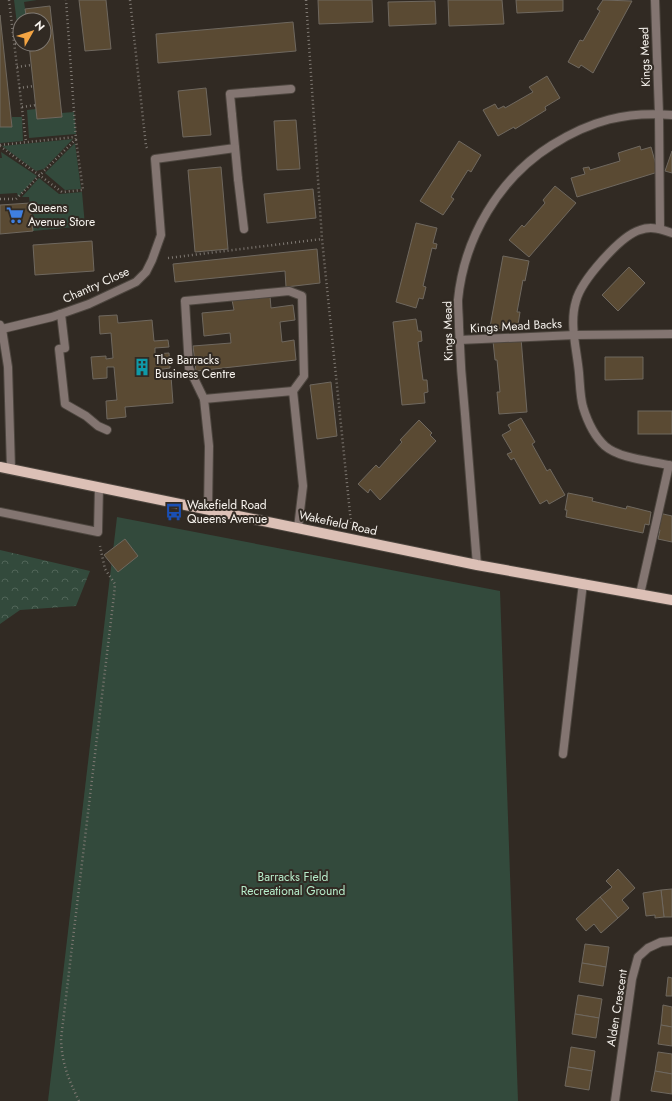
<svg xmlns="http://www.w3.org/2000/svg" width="672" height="1101" font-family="Jost,sans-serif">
<defs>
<pattern id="forest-crowns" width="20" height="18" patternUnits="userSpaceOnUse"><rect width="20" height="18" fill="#334a3c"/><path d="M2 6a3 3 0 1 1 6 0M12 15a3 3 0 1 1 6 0" fill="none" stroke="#516558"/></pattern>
</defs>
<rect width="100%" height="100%" fill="#312a23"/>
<g fill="#334a3c">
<path d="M14 0H37L24 2 27 20H20V40H19Z"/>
<path d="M36 109 38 119 61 117V113L74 112 76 134 29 138 27 110Z"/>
<path d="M12 117H22L23 141 0 143V127H12Z"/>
<path d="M73 139 44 169 36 171 2 146Z"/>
<path d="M75 143 81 189 65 190 45 173Z"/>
<path d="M1 152 37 176 18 197 17 193 0 194V158H2Z"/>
<path d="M39 178 59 194 82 192 85 226 33 231 29 197H22Z"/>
<path d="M117 517 500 591 518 1101H48Z"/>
</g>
<path fill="url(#forest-crowns)" d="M0 550 90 571 76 606 20 610 0 624Z"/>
<g fill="#5a4a33" stroke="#6f685f">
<path d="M79 0H106L111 49 85 51Z"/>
<path d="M318 0H372L373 22 319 24Z"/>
<path d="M448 0H502L504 24 449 26Z"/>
<path d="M516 0H563V11L517 13Z"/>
<path d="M603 0 632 1 593 73 581 65 579 68 568 62 580 40 583 41 600 11 597 9Z"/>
<path d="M435 1 436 24 389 26 388 2Z"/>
<path d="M50 6 62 117 37 119 29 44H44V20H27L25 9Z"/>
<path d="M0 15 12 127H0Z"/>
<path d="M293 22 296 51 158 63 156 34Z"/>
<path d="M547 76 560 98 545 107 546 110 515 129 514 127 498 136 483 110 495 104 498 109 504 106 505 108 533 92 529 87Z"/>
<path d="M206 88 211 135 183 137 178 91Z"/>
<path d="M296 120 300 169 277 170 274 121Z"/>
<path d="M459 141 481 155 471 172 468 170 451 197 454 199 443 215 420 201Z"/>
<path d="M640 146 641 150 651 147 658 172 577 197 571 178 585 174 583 168 589 167 590 170 620 161 618 153Z"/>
<path d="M672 151V173L665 171Z"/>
<path d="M221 167 228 249 195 252 188 170Z"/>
<path d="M555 186 576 203 529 257 509 240 522 225 524 227 545 203 543 200Z"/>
<path d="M313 189 316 218 267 223 264 194Z"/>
<path d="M30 203 33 231 0 234V205Z"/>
<path d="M416 223 437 228 433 243 437 244 436 249 432 248 423 286 426 287 423 299 419 298 416 308 396 302Z"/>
<path d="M92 241 94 271 35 275 33 245Z"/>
<path d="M317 249 320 283 286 287 285 271 175 282 173 264Z"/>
<path d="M503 256 529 261 525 281 523 280 517 312H520L517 331 490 327Z"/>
<path d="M629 267 645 283 618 311 602 295Z"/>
<path d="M270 296 271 308 293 305 295 320 280 322 282 342 294 340 296 360 196 371 193 346 231 343 230 333 204 336 202 313 234 310 232 300Z"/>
<path d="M117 315 118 323 152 320 154 341 168 340 169 347 155 348V354L169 353 170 368 156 370 157 377 171 376 173 403 125 407 126 417 107 419 106 401 117 400 114 367H107V378L93 379 91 357 106 356V359L113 358 111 333 100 334 99 316Z"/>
<path d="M416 319 418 331H421L422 341 418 342 423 380H427L428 392 424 393 425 403 402 405 393 322Z"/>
<path d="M521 338 527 412 499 414 497 392H500L497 360H495L493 341Z"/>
<path d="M605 357H643V379L605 380Z"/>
<path d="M331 382 337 436 317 439 310 385Z"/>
<rect x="638" y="411" width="34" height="23"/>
<path d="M521 418 535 442 532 444 547 471 550 469 565 495 549 504 547 500 540 504 514 458 511 460 507 454 512 452 502 435 511 430 508 425Z"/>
<path d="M419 420 432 433 430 435 436 441 380 500 370 489 368 493 358 484 376 465 379 468 402 442 400 440Z"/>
<path d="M568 493 593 498 592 501 626 509 627 506 651 512 649 525 645 524 643 533 566 517 567 510H565Z"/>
<path d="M659 513 672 516V542L658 539 660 530 656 528Z"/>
<path d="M125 539 138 556 118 572 104 555Z"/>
<path d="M618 869 635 888 622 900 629 908 618 918 600 897 612 887 606 881Z"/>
<path d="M672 889V917H664L661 890Z"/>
<path d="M661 890 664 917 655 918V915L646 916 643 893Z"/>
<path d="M600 897 618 918 601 933 594 924 586 931 576 919Z"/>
<path d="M585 944 609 947 606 967 582 963Z"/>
<path d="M582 963 606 967 603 986 579 982Z"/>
<path d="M668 977 672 978V996H666Z"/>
<path d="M578 995 602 999 599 1018 575 1014Z"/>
<path d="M663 1005 672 1007V1027L661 1025Z"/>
<path d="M575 1014 599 1018 596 1038 572 1034Z"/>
<path d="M661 1025 672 1027V1046L658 1044Z"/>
<path d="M571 1047 595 1051 592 1071 568 1067Z"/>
<path d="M658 1052 672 1054V1074L655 1071Z"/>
<path d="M568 1067 592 1071 589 1090 565 1086Z"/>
<path d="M655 1071 672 1074V1094L651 1091Z"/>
</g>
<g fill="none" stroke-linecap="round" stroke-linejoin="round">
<g stroke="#4d463f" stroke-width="10">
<g id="service">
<path d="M659 114 660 229"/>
<path d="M232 115 230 94 291 89"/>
<path d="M238 179 244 229"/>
<path d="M672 233C661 229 651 226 640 230 620 236 581 281 576 301 569 324 577 350 579 373 580 384 580 396 583 407 587 420 594 436 605 446 620 459 653 461 672 466"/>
<path d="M61 314 65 348 59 349 65 404 86 416 98 426 107 430"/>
<path d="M459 340 575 335 672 334"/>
<path d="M204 399 189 368 185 301 289 291 302 296 304 376 293 391"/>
<path d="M208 509 209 446 204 399 293 391 303 486 298 528"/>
<path d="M0 512 98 532 99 487"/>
<path d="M640 594 669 465"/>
<path d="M563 754 583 583"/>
</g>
</g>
<g stroke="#4d463f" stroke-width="10">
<g id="minor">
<path d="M655 0 659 114"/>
<path d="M232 115 238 179"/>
<path d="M0 325 2 329 8 367 11 469"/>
<path d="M2 329 52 317 89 304 136 282 146 272 152 260 161 235 155 159 235 148"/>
<path d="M477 565C473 515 469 465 465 414 462 385 460 356 459 327 459 318 458 309 458 300 464 238 499 178 552 145 590 121 626 111 672 115"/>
<path d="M615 1101 632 979 638 957 648 948 661 942 672 941"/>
</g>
</g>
<g stroke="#4d463f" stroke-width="12">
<path id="primary" d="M0 467 477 565 672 600"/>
</g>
<g stroke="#7f7973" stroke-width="2.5" stroke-dasharray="1 3" stroke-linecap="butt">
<path d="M9 0 26 142"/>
<path d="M130 0 146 146 147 148"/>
<path d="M306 0 322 239 351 523"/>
<path d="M15 44 20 43"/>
<path d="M17 67 31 65"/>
<path d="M19 88 34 86"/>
<path d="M22 107 36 105"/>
<path d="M0 145 75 137"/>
<path d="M0 146 62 192 83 190 76 140"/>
<path d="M0 199H16L76 139 66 0"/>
<path d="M168 258 322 239"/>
<path d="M79 1101C68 1078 62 1064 61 1039L114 595 115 584 105 569 100 546"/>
</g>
<use href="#service" stroke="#837571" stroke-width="8"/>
<use href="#minor" stroke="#837571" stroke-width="8"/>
<use href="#primary" stroke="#dcc0b6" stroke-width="10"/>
</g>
<defs>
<g id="supermarket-bare" transform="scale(1.38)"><path d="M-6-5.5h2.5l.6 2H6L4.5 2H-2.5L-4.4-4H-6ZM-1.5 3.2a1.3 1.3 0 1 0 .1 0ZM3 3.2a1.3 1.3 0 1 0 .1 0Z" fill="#3f7fe0" stroke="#312a23" stroke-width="2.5" paint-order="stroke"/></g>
<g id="building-bare" transform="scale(1.38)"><path d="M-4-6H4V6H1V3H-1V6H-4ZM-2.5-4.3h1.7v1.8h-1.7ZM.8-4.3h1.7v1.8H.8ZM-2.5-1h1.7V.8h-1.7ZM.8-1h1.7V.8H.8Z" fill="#0f9aa8" stroke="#312a23" stroke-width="2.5" paint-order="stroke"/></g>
<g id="bus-bare" transform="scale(1.38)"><path d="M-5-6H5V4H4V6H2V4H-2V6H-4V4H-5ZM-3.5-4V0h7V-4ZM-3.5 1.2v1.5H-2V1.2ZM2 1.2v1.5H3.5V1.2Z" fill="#1a4fb4" stroke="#312a23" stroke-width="2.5" paint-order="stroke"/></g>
</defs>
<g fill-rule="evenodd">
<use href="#supermarket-bare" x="15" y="215"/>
<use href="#building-bare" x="142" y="367"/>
<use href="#bus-bare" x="174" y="512"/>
</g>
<g text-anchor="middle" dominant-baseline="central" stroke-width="4" stroke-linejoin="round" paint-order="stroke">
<g font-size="12" fill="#f7f3ee" stroke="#312a23">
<text transform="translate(645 57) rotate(-92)">Kings Mead</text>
<text transform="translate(96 285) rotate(-24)">Chantry Close</text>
<text transform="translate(516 326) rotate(-3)">Kings Mead Backs</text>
<text transform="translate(448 331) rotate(-91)">Kings Mead</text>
<text transform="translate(338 523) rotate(12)">Wakefield Road</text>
<text transform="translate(617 1008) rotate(-81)">Alden Crescent</text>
</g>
<g font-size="12" fill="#f7f3ee" stroke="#312a23" text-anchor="start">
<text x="28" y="208">Queens<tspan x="28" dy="14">Avenue Store</tspan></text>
<text x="155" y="360">The Barracks<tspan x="155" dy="14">Business Centre</tspan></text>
<text x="187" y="505">Wakefield Road<tspan x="187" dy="14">Queens Avenue</tspan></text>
</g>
<g font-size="12" fill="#b7ecca" stroke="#312a23">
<text x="293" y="877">Barracks Field<tspan x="293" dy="14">Recreational Ground</tspan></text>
</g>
</g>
<g transform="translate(32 32) rotate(51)"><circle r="19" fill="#312a23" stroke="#807a74"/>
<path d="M0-3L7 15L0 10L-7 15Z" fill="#f3a443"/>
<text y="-6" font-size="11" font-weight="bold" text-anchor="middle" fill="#f7f3ee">N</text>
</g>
</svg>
